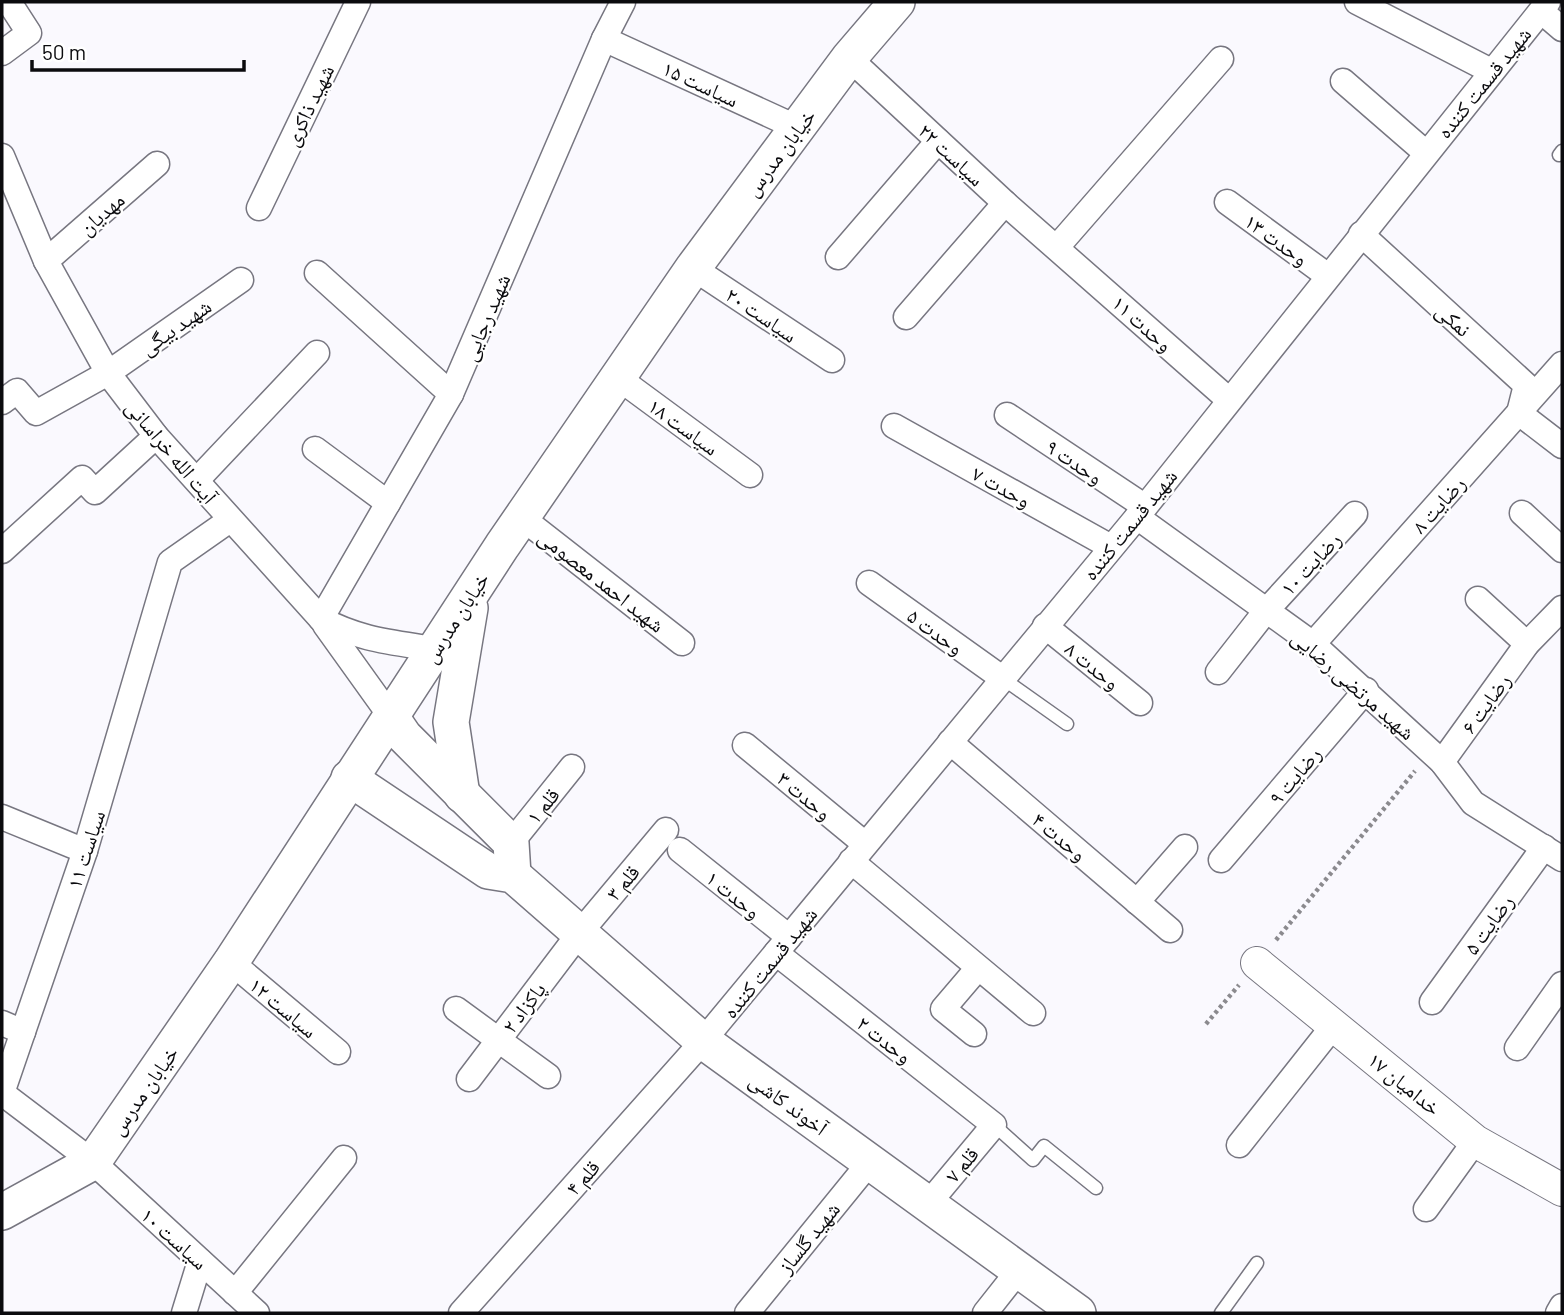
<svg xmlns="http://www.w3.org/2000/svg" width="1564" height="1315" font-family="Barlow,'Noto Naskh Arabic',sans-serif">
<rect width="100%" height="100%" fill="#faf9fe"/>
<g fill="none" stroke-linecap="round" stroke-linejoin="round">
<g stroke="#777680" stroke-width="15">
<g id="service">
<path d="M1559 155 1562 151"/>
<path d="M1002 678 1067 724"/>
<path d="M994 1125 1033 1160 1044 1146 1096 1188"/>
<path d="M1221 1313 1257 1263"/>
</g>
</g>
<g stroke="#777680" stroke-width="27">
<g id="minor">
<path d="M1357 2 1491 71"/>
<path d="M1541 11 1562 29"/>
<path d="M604 39 798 128"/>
<path d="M2 53 29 33 9 2"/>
<path d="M849 58 1005 203 1229 400"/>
<path d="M1343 81 1426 153"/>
<path d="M2 156 46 261 108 373 156 436 321 619C360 640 391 642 434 649"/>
<path d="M1227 202 1328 276"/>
<path d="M259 208 358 2"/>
<path d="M1361 234 1526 385 1519 413 1562 446"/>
<path d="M1057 247 1221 59"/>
<path d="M838 257 938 141"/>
<path d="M46 261 157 164"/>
<path d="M693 268 832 360"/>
<path d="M317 273 451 394"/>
<path d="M906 317 1005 203"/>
<path d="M617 377 750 475"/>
<path d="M2 402 17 391 36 413 108 373 241 280"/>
<path d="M1007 415 1144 506"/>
<path d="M894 426 1111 547"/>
<path d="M315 449 388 503"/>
<path d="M197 480 317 353"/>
<path d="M1522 513 1562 550"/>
<path d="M521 517 682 643"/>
<path d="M1137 517 1313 644 1442 762 1473 803 1562 859"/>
<path d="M2 551 82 478 95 492 156 436"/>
<path d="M869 583 1002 678"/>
<path d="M1478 599 1527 644"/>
<path d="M321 619 451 394 604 39 623 2"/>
<path d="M325 625 391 717"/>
<path d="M1045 626 1140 703"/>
<path d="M1313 644 1562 364"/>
<path d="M1218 672 1265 612 1355 514"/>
<path d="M950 742 1170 930"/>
<path d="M745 745 865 844"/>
<path d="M1442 762 1527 644 1562 608"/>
<path d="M2 817 85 851"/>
<path d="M511 843 572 767"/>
<path d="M680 850 789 937"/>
<path d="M1221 860 1366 690"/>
<path d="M851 861 1033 1013"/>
<path d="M1137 902 1185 847"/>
<path d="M776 953 994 1125 928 1204"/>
<path d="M231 962 338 1052"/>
<path d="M1432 1002 1544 847"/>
<path d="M456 1009 548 1076"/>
<path d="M2 1023 23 1032"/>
<path d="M974 1034 943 1009 978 968"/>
<path d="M1517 1048 1562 984"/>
<path d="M469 1079 578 935 666 830"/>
<path d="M2 1093 85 851 170 562 230 520"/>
<path d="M2 1093 93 1162 257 1313"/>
<path d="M1239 1145 1334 1025"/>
<path d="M1426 1209 1475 1141"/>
<path d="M235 1293 344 1158"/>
<path d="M184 1313 200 1261"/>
<path d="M461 1313 703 1041 1137 517 1548 2"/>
<path d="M747 1313 870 1162"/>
<path d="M985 1313 1019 1270"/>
<path d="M1558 1313 1562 1306"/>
</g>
</g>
<g stroke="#777680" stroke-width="34">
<path id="tertiary" d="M1257 963 1475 1141 1562 1190"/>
</g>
<g stroke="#777680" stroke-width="38">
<g id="secondary">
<path d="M391 717 404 736 511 843 513 875"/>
<path d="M349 778 488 871 513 875 703 1041 1078 1313"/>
<path d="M462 795 451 722 470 608"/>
<path d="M2 1212 93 1162 231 962 502 546 693 268 849 58 897 2"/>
</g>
</g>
<g stroke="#8b8a8e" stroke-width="4.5" stroke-dasharray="3.5 3.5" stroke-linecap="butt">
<path d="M1276 940 1415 771"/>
<path d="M1206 1024 1239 985"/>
</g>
<use href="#service" stroke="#fff" stroke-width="12"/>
<use href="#minor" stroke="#fff" stroke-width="24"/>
<use href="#tertiary" stroke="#fff" stroke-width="32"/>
<use href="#secondary" stroke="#fff" stroke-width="35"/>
</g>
<g text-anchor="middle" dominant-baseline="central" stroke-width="5" stroke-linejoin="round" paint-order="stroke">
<g font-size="21" fill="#0b0b0e" stroke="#fff">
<text transform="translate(1483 82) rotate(-51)">شهید قسمت کننده</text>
<text transform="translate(701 83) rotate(25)">سیاست ۱۵</text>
<text transform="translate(308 105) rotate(-64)">شهید ذاکری</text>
<text transform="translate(779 152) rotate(-53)">خیابان مدرس</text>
<text transform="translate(952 154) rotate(43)">سیاست ۲۲</text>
<text transform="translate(101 213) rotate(-41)">مهدیان</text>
<text transform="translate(1277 239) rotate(36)">وحدت ۱۳</text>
<text transform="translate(762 314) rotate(34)">سیاست ۲۰</text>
<text transform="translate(485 317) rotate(-67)">شهید رجایی</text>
<text transform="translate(1454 319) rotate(42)">نمکی</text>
<text transform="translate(1143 323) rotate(42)">وحدت ۱۱</text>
<text transform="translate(175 326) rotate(-35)">شهید بیگی</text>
<text transform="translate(684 426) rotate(36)">سیاست ۱۸</text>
<text transform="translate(172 451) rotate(50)">آیت الله خراسانی</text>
<text transform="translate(1075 461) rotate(34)">وحدت ۹</text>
<text transform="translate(1002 486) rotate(29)">وحدت ۷</text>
<text transform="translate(1438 504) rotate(-48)">رضایت ۸</text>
<text transform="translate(1129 524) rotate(-51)">شهید قسمت کننده</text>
<text transform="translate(1310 563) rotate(-47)">رضایت ۱۰</text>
<text transform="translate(602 580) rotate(38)">شهید احمد معصومی</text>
<text transform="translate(455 617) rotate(-57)">خیابان مدرس</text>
<text transform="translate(936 631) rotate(36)">وحدت ۵</text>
<text transform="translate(1093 665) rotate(39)">وحدت ۸</text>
<text transform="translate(1354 684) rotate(41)">شهید مرتضی رضایی</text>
<text transform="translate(1485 703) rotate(-54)">رضایت ۶</text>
<text transform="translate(1294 775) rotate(-50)">رضایت ۹</text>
<text transform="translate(805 795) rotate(40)">وحدت ۳</text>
<text transform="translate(542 805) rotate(-51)">قلم ۱</text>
<text transform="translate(1060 836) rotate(40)">وحدت ۴</text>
<text transform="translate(85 849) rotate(-72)">سیاست ۱۱</text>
<text transform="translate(622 882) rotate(-50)">قلم ۳</text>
<text transform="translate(734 894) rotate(39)">وحدت ۱</text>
<text transform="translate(1488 924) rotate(-54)">رضایت ۵</text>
<text transform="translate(769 962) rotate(-51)">شهید قسمت کننده</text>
<text transform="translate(284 1007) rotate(40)">سیاست ۱۲</text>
<text transform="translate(523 1007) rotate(-53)">پاکزاد ۲</text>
<text transform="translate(885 1039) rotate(38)">وحدت ۲</text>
<text transform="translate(1405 1083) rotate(39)">خدامیان ۱۷</text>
<text transform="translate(143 1090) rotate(-55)">خیابان مدرس</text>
<text transform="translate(789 1103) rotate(36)">آخوند کاشی</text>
<text transform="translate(961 1164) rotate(-50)">قلم ۷</text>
<text transform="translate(582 1177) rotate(-48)">قلم ۴</text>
<text transform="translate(808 1237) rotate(-51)">شهید گلساز</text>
<text transform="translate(175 1238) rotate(42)">سیاست ۱۰</text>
</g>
</g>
<rect width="1564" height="1315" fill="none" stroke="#0b0b0e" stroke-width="7"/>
<path d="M32 60v10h212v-10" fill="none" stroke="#0b0b0e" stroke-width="3.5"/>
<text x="42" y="60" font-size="21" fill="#0b0b0e" stroke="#ffffff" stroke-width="5" paint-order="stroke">50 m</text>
</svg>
